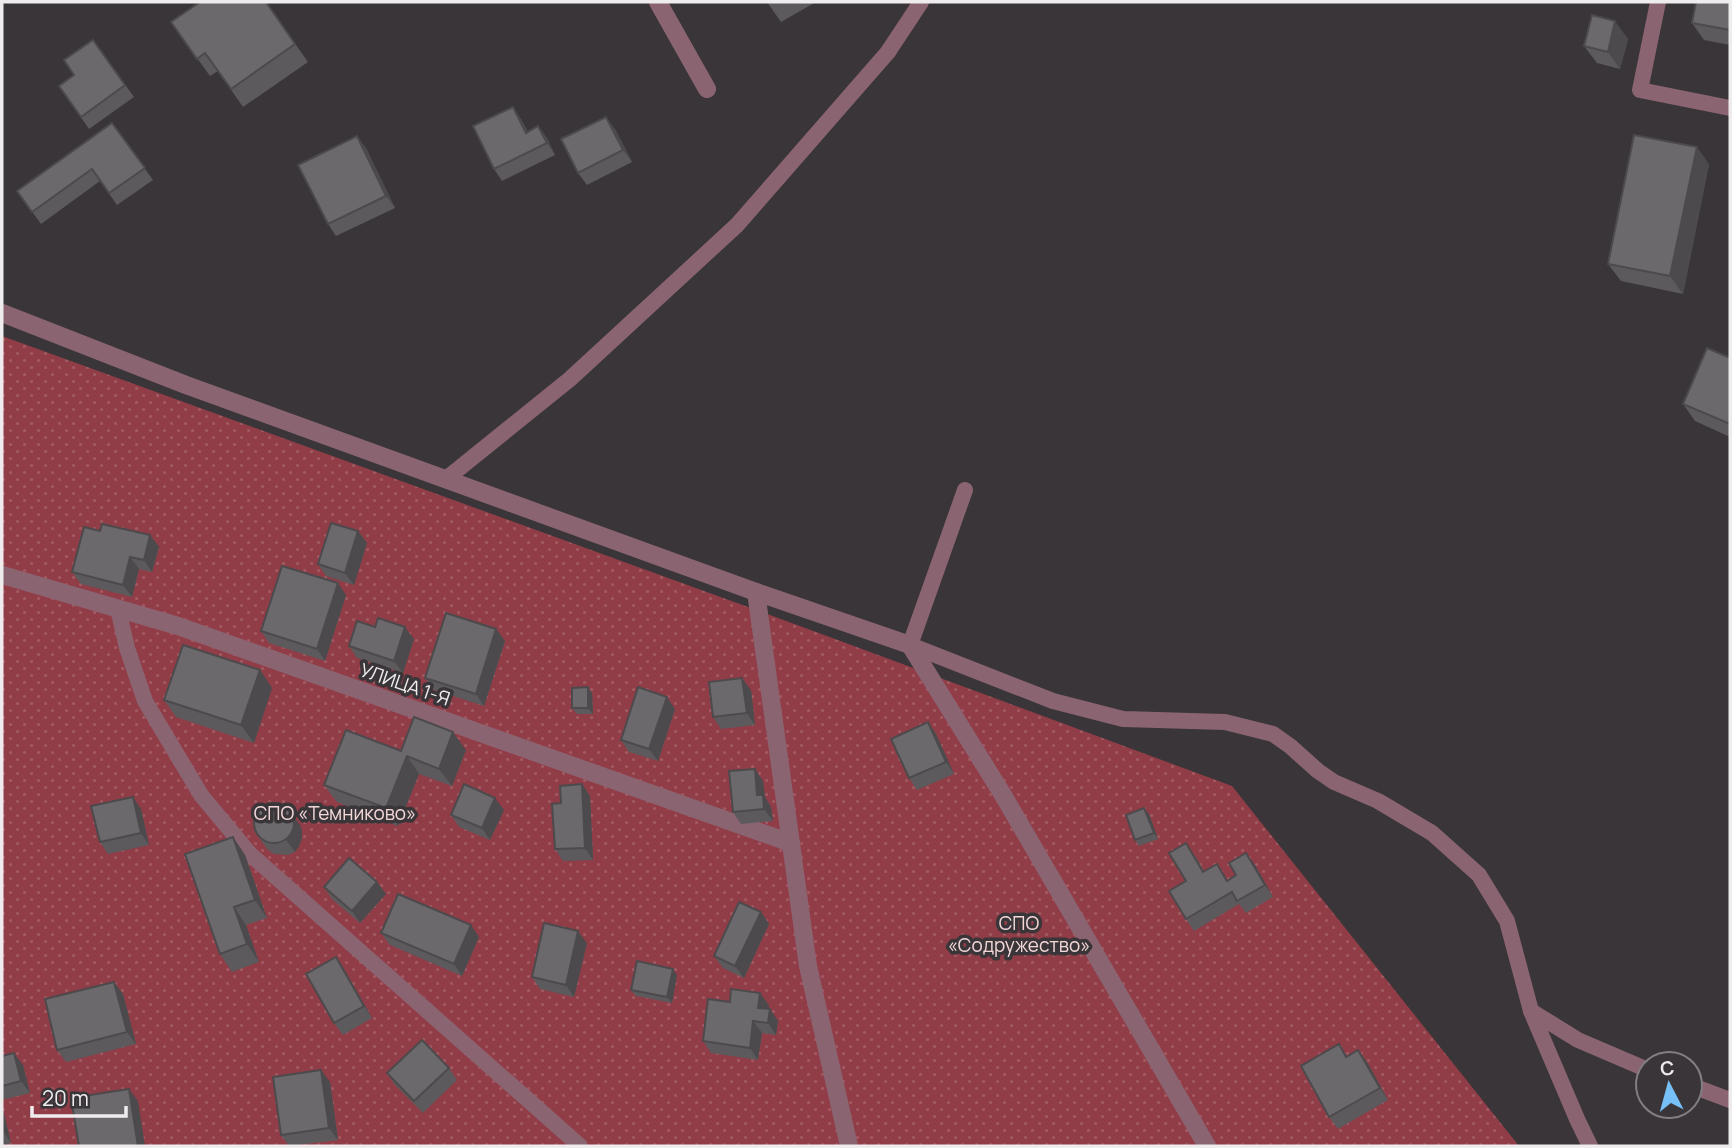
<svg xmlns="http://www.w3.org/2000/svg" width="1732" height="1148" font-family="Manrope,sans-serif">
<defs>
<pattern id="garden-dots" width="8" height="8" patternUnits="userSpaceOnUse" patternTransform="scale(1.75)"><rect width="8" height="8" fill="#913d47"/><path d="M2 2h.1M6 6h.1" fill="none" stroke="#a15962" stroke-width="1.8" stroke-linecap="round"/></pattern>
</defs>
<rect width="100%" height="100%" fill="#393538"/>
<path fill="url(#garden-dots)" d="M2 336 759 611 1232 786 1519 1146H2Z"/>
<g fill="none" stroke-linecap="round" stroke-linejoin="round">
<g stroke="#8b6472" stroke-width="16">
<path d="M1658 2 1640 90 1730 108"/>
<path d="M446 479 570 379 737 225 888 52 921 2"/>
<path d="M965 490 910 645 1053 701 1123 719 1225 722 1273 734 1290 746 1318 771 1334 782 1378 801 1432 833 1479 875 1507 921 1531 1011 1577 1119 1590 1146"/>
<path d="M118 609 127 648 145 701 201 795 250 854 580 1146"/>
<path d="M1531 1011 1578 1040 1648 1070"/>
<path d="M1690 1085 1730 1100"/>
</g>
<g stroke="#8b6472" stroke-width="18">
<path d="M658 2 707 89"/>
<path d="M2 313 186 385 756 592 910 645 1003 795 1207 1146"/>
<path d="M2 575 178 626 791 843"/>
<path d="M756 592 808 966 849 1146"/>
</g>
</g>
<g fill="#5d5a5e">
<path d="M266 2 308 62 243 107 218 71 210 76 171 22Z"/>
<path d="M767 2H816L781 22Z"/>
<path d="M1730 2V45L1704 40 1692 23Z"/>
<path d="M1628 39 1620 69 1597 63 1584 46Z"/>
<path d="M93 40 134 97 89 129 59 86 74 75Z"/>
<path d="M521 119 528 132 538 126 547 138 555 155 502 181 494 169Z"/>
<path d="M112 123 153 180 117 205 100 181 41 224 17 191Z"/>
<path d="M615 129 632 162 587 185 578 173Z"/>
<path d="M366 148 395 208 336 236 328 224Z"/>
<path d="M1709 164 1683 294 1621 281 1608 264Z"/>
<path d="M1730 358V437L1695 421 1683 404Z"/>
<path d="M100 531 150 535 159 547 152 572 139 569 132 597 81 584 72 572Z"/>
<path d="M358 531 367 543 354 585 326 576 318 564Z"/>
<path d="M346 595 325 661 269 643 261 631Z"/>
<path d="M375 627 414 639 403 673 357 658 349 646Z"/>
<path d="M496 629 505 641 484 706 434 690 425 678Z"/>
<path d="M260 670 272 688 254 743 176 717 164 700Z"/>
<path d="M751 690 755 725 721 729 713 717Z"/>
<path d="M592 693 593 714H577L572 708Z"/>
<path d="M675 709 658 761 629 752 621 740Z"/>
<path d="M928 722 936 734 954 774 917 790 909 778Z"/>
<path d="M466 750 452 786 419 774 398 826 337 802 324 785 401 751Z"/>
<path d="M755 769 763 781 765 797 771 807 773 821 741 824 733 812Z"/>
<path d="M582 784 590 796 593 860 563 861 555 849 561 803Z"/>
<path d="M141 809 149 845 108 854 100 842Z"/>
<path d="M504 810 490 840 459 827 451 815Z"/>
<path d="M1149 814 1158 839 1139 846 1135 840Z"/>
<path d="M300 825 302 831V838L299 846 295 852 288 855 274 854 268 850 254 831Z"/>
<path d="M233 837 245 855 267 918 246 925 259 962 232 972 220 954Z"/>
<path d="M1195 855 1204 871 1228 880 1255 865 1273 897 1246 913 1239 904 1194 931 1186 919V881Z"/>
<path d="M377 882 386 894 360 923 332 899 324 887Z"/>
<path d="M761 912 769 924 744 978 723 968 714 956Z"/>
<path d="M381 933 479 937 462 976 390 945Z"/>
<path d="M587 943 574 997 540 989 532 977Z"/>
<path d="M336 957 344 969 372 1018 343 1035 334 1023Z"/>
<path d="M677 975 672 1003 636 996 631 990Z"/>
<path d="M114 982 123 994 136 1044 66 1062 57 1050Z"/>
<path d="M730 1002 769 1005 768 1009H770L778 1021 776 1035 762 1033 758 1060 711 1053 703 1041Z"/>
<path d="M1339 1044 1347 1056 1358 1050 1367 1062 1388 1100 1338 1129 1329 1117Z"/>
<path d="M2 1056 23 1065 30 1093 2 1100Z"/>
<path d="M449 1068 457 1080 423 1113 395 1085 387 1073Z"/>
<path d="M330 1082 338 1140 289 1146 281 1135Z"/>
<path d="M2 1106 11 1143 2 1145Z"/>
</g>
<g fill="#4c4a4c">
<path d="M1615 21 1628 39 1620 69 1608 52Z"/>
<path d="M513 107 521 119 534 145 526 133Z"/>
<path d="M606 117 615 129 632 162 623 150Z"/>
<path d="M538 126 547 138 555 155 547 143Z"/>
<path d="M357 136 366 148 395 208 386 196Z"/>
<path d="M1697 147 1709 164 1683 294 1670 276Z"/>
<path d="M358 531 367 543 354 585 345 573Z"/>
<path d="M150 535 159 547 152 572 144 560Z"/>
<path d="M130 557 139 569 132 597 123 585Z"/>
<path d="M338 583 346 595 325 661 317 649Z"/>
<path d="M405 627 414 639 403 673 394 661Z"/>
<path d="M496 629 505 641 484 706 476 694Z"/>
<path d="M260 670 272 688 254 743 241 725Z"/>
<path d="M742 678 751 690 755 725 747 713Z"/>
<path d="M588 687 592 693 593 714 588 708Z"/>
<path d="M667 697 675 709 658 761 649 749Z"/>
<path d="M928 722 936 734 954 774 946 762Z"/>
<path d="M453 732 466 750 452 786 439 769Z"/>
<path d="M407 756 419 774 398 826 386 808Z"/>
<path d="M755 769 763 781 765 797 771 807 773 821 764 809 757 795Z"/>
<path d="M582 784 590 796 593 860 585 848Z"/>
<path d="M133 797 141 809 149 845 141 833Z"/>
<path d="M495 798 504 810 490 840 482 828Z"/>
<path d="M1144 808 1149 814 1158 839 1154 833Z"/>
<path d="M291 813 300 825 302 831V838L299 846 295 852 286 840Z"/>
<path d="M233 837 245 855 267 918 255 900Z"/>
<path d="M1246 853 1255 865 1273 897 1265 885Z"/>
<path d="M377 882 386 894 360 923 352 911Z"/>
<path d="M234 907 246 925 259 962 247 944Z"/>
<path d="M761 912 769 924 744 978 735 966Z"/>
<path d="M471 925 479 937 462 976 454 964Z"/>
<path d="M578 931 587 943 574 997 566 985Z"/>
<path d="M336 957 344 969 372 1018 364 1006Z"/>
<path d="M673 969 677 975 672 1003 667 997Z"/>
<path d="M114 982 123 994 136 1044 127 1032Z"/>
<path d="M760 993 769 1005 767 1020 758 1008Z"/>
<path d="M770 1009 778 1021 776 1035 768 1023Z"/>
<path d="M753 1021 762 1033 758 1060 750 1048Z"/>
<path d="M1358 1050 1367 1062 1388 1100 1380 1088Z"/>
<path d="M14 1053 23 1065 30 1093 21 1081Z"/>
<path d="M321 1070 330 1082 338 1140 329 1128Z"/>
<path d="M129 1089 138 1101 145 1146H138Z"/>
<path d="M2 1106 11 1143 3 1131Z"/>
</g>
<g fill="#6c696d" stroke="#4c4a4c" stroke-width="2">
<path d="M200 2H266L295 44 231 89 205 53 197 59 171 22Z"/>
<path d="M1696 2H1730V30L1692 23Z"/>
<path d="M1592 15 1615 21 1608 52 1584 46Z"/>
<path d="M93 40 125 85 81 117 59 86 74 75 64 60Z"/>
<path d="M513 107 526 133 538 126 547 143 494 169 473 126Z"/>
<path d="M606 117 623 150 578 173 561 139Z"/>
<path d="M112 123 145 168 109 193 92 169 32 212 17 191Z"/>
<path d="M1634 135 1697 147 1670 276 1608 264Z"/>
<path d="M357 136 386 196 328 224 298 165Z"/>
<path d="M1707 348 1730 358V424L1683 404Z"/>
<path d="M331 523 358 531 345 573 318 564Z"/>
<path d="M102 524 150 535 144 560 130 557 123 585 72 572 84 527 100 531Z"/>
<path d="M282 566 338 583 317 649 261 631Z"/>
<path d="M446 613 496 629 476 694 425 678Z"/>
<path d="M378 618 405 627 394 661 349 646 357 621 375 627Z"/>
<path d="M183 645 260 670 241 725 164 700Z"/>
<path d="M742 678 747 713 713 717 709 682Z"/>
<path d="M588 687V708H572V688Z"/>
<path d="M638 687 667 697 649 749 621 740Z"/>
<path d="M414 717 453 732 439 769 407 756 386 808 324 785 346 730 401 751Z"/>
<path d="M928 722 946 762 909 778 891 739Z"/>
<path d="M755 769 757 795H763L764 809 733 812 729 771Z"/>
<path d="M464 784 495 798 482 828 451 815Z"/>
<path d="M582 784 585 848 555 849 552 804 561 803 560 786Z"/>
<path d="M133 797 141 833 100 842 91 806Z"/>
<circle cx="274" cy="823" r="20"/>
<path d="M1144 808 1154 833 1135 840 1126 815Z"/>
<path d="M233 837 255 900 234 907 247 944 220 954 185 854Z"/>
<path d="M1186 843 1203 872 1217 864 1227 881 1236 875 1229 863 1246 853 1265 885 1237 901 1232 892 1186 919 1169 891 1186 881 1169 853Z"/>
<path d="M349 858 377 882 352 911 324 887Z"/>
<path d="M398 894 471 925 454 964 381 933Z"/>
<path d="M739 902 761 912 735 966 714 956Z"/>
<path d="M544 923 578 931 566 985 532 977Z"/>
<path d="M336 957 364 1006 334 1023 306 974Z"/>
<path d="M637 961 673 969 667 997 631 990Z"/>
<path d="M114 982 127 1032 57 1050 45 999Z"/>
<path d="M731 989 760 993 758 1008 770 1009 768 1023 753 1021 750 1048 703 1041 708 999 730 1002Z"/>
<path d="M422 1040 449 1068 414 1101 387 1073Z"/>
<path d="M1339 1044 1346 1057 1358 1050 1380 1088 1329 1117 1301 1066Z"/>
<path d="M14 1053 21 1081 2 1086V1056Z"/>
<path d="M321 1070 329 1128 281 1135 273 1077Z"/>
<path d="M129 1089 138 1146H79L71 1098Z"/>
</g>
<g text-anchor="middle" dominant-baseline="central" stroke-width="7" stroke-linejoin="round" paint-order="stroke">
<g font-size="19" fill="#efecee" stroke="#393538">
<text transform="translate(405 684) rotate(19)">УЛИЦА 1-Я</text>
</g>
<g font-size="19" fill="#f3d8d9" stroke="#393538">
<text x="335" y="813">СПО «Темниково»</text>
<text x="1019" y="923">СПО<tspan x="1019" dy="22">«Содружество»</tspan></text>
</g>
</g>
<rect width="1732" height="1148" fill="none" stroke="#efecee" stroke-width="7"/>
<g transform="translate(1669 1085) rotate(354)"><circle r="33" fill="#393538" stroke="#827e81" stroke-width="2"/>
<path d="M0-5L12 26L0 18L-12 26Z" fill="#76c0f7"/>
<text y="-10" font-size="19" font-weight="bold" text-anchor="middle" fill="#efecee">С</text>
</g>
<path d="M32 1106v10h94v-10" fill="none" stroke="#efecee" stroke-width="3.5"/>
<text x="42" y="1106" font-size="21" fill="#efecee" stroke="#393538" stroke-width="5" paint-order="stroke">20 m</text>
</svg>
